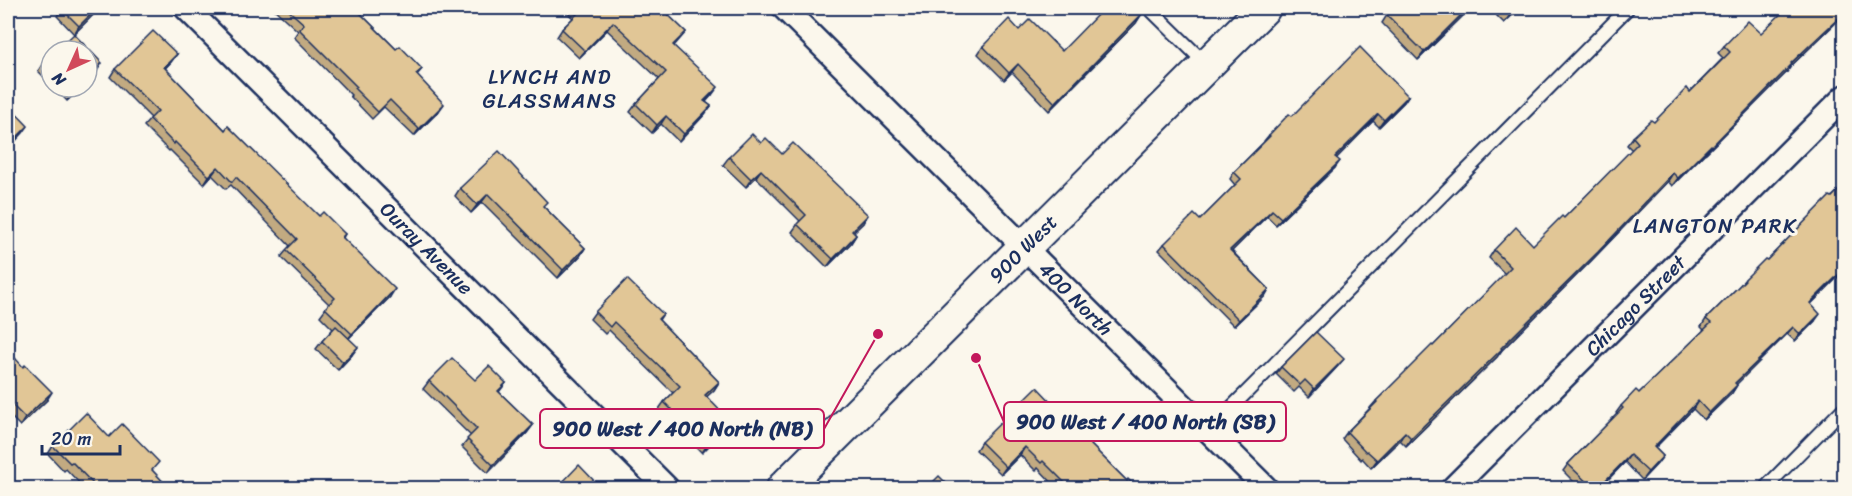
<svg xmlns="http://www.w3.org/2000/svg" width="1852" height="496" font-family="Sriracha,sans-serif">
<rect width="100%" height="100%" fill="#fbf7ec"/>
<filter id="ink" filterUnits="userSpaceOnUse"><feTurbulence type="fractalNoise" baseFrequency=".0167" numOctaves="2"/><feDisplacementMap in="SourceGraphic" scale="12" xChannelSelector="R" yChannelSelector="G"/><feConvolveMatrix kernelMatrix="1 2 1 2 8 2 1 2 1" color-interpolation-filters="sRGB"/></filter>
<g filter="url(#ink)">
<g fill="none" stroke-linecap="round" stroke-linejoin="round">
<g stroke="#1b2f5e" stroke-width="16">
<g id="service">
<path d="M1149 8 1206 64"/>
<path d="M1208 431 1628 8"/>
<path d="M1765 488 1844 408"/>
</g>
</g>
<g stroke="#1b2f5e" stroke-width="27">
<g id="minor">
<path id="s1" d="M186 8 667 488"/>
<path id="s2" d="M784 8 1266 488"/>
<path id="s3" d="M1453 488 1844 97"/>
</g>
</g>
<g stroke="#1b2f5e" stroke-width="36">
<g id="secondary">
<path id="s4" d="M783 488 1264 8"/>
</g>
</g>
<use href="#service" stroke="#fbf7ec" stroke-width="12"/>
<use href="#minor" stroke="#fbf7ec" stroke-width="22"/>
<use href="#secondary" stroke="#fbf7ec" stroke-width="32"/>
</g>
<g fill="#c2aa81" stroke="#1b2f5e" stroke-width="1.5">
<path d="M63 8H100L74 34 57 16Z"/>
<path d="M273 8H355L396 49 422 69 417 75 439 111 414 136 384 107 372 119 350 96 351 95 294 37 298 31Z"/>
<path d="M562 8H661L686 32 674 46 712 95 706 102 711 106 705 114 679 142 661 124 652 133 630 112 636 104 659 79 607 30 579 58 557 37 562 29 573 18Z"/>
<path d="M926 8H936L931 13Z"/>
<path d="M1471 8 1418 60 1382 23 1387 15Z"/>
<path d="M1489 8H1520L1504 23Z"/>
<path d="M1845 8V14L1791 66 1787 72 1706 153V152L1672 186 1668 181 1592 260 1502 350 1497 357 1406 446 1400 440 1371 468 1362 458 1361 460 1342 439 1347 432 1370 408 1376 401 1433 346 1505 274 1489 258 1494 250 1533 245 1564 218 1632 150 1627 145 1633 137 1654 122 1690 92 1723 58 1718 53 1724 46Z"/>
<path d="M1141 15 1136 23 1049 111 1012 72 1004 80 978 54 983 46 1019 30 1062 51Z"/>
<path d="M177 54 171 62 165 68 225 130 319 216 345 234 343 238 390 297 349 338 352 355 338 370 316 349 322 341 333 329 320 316 329 304 281 257 290 246 231 185 226 189 212 175 204 184 170 150 169 151 144 126 151 118 110 77 115 69Z"/>
<path d="M51 56V84L38 71 43 63Z"/>
<path d="M54 87H81L67 101Z"/>
<path d="M1408 96 1404 102 1379 127 1373 121 1336 158 1335 168 1276 225 1267 216 1232 251 1269 289 1265 296 1234 326 1159 250 1164 244 1200 220 1235 185 1230 179 1234 172 1264 142V141L1269 135Z"/>
<path d="M761 143 782 154 863 223 853 232 856 235 851 243 827 267 792 232 800 221 756 177 746 187 723 165 729 157Z"/>
<path d="M1845 184V270L1811 304 1815 321 1795 341 1787 334 1736 384 1737 385 1732 393 1704 420 1693 409 1655 448 1663 456 1657 464 1642 480 1625 462 1599 489H1581L1563 471 1568 464 1617 414 1616 413 1621 406 1639 393 1704 330 1701 327 1706 319 1740 285 1745 279 1767 260Z"/>
<path d="M460 188 543 206 585 248 580 256 558 278 482 202 471 213 455 196Z"/>
<path d="M595 312 663 314 659 320 719 382 714 390 706 397 725 429 702 453 659 409 664 402 673 393 609 330 605 334 590 319Z"/>
<path d="M8 350 47 400 20 426 8 414Z"/>
<path d="M1338 366 1309 397 1299 387 1294 392 1276 374 1281 367Z"/>
<path d="M475 380 506 383 499 392 533 425 527 433 488 473 462 447 471 436 423 389 429 381Z"/>
<path d="M1075 429 1127 481 1138 489H1058L1038 468 1036 471 1020 455 1001 474 976 450 981 442Z"/>
<path d="M109 437 153 471 170 489H85L66 469 64 471 48 454 53 446Z"/>
</g>
<g fill="#9e8b69" stroke="#1b2f5e" stroke-width="1.5">
<path d="M97 8H100L74 34 79 26Z"/>
<path d="M1468 8H1471L1418 60 1424 52Z"/>
<path d="M1517 8H1520L1504 23 1510 15Z"/>
<path d="M1845 12V14L1791 66 1787 72 1706 153 1712 146 1791 63Z"/>
<path d="M1141 15 1136 23 1049 111 1055 103Z"/>
<path d="M613 22 607 30 579 58 585 51Z"/>
<path d="M177 54 171 62 159 75 164 67Z"/>
<path d="M102 63 97 71 87 81V78Z"/>
<path d="M1018 64 1012 72 1004 80 1009 73Z"/>
<path d="M78 87H81L67 101 72 93Z"/>
<path d="M718 87 712 95 699 108 704 101Z"/>
<path d="M1408 96 1404 102 1379 127 1384 120Z"/>
<path d="M444 104 439 111 414 136 419 129Z"/>
<path d="M711 106 705 114 679 142 684 134Z"/>
<path d="M1378 114 1373 121 1331 164 1335 157Z"/>
<path d="M666 116 661 124 652 133 657 125Z"/>
<path d="M28 126 23 133 8 149V146Z"/>
<path d="M1711 145 1706 152 1672 186 1678 178Z"/>
<path d="M1340 161 1335 168 1276 225 1281 218Z"/>
<path d="M218 167 212 175 204 184 209 176Z"/>
<path d="M761 170 756 177 746 187 751 179Z"/>
<path d="M1673 173 1668 181 1592 260 1502 350 1497 357 1406 446 1411 438Z"/>
<path d="M488 194 482 202 471 213 477 205Z"/>
<path d="M1272 210 1267 216 1226 257 1230 250Z"/>
<path d="M868 215 863 223 847 239 852 231Z"/>
<path d="M856 235 851 243 827 267 833 259Z"/>
<path d="M585 248 580 256 558 278 563 270Z"/>
<path d="M1845 268V270L1804 311 1810 303Z"/>
<path d="M395 289 390 297 346 341 352 334Z"/>
<path d="M1269 289 1265 296 1234 326 1239 320Z"/>
<path d="M1820 314 1815 321 1795 341 1800 334Z"/>
<path d="M1793 327 1787 334 1730 391 1735 383Z"/>
<path d="M358 347 352 355 338 370 343 362Z"/>
<path d="M1344 359 1338 366 1309 397 1314 389Z"/>
<path d="M719 382 714 390 700 403 705 395Z"/>
<path d="M1737 385 1732 393 1704 420 1709 413Z"/>
<path d="M52 392 47 400 20 426 25 418Z"/>
<path d="M1698 401 1693 409 1648 455 1654 447Z"/>
<path d="M731 422 725 429 702 453 707 445Z"/>
<path d="M533 425 527 433 488 473 493 465Z"/>
<path d="M1405 432 1400 440 1371 468 1377 460Z"/>
<path d="M1025 447 1020 455 1001 474 1006 467Z"/>
<path d="M1630 455 1625 462 1599 489H1597Z"/>
<path d="M1663 456 1657 464 1642 480 1648 472Z"/>
</g>
<g fill="#e1c696" stroke="#1b2f5e" stroke-width="1.5">
<path d="M63 8H97L79 26 62 9Z"/>
<path d="M286 8H355L396 49 400 46 422 69 416 74 444 104 419 129 390 100 378 112 355 89 357 87 299 29 304 24Z"/>
<path d="M575 8H661L686 32 673 45 718 87 704 101 711 106 684 134 666 116 657 125 636 104 666 72 613 22 585 51 562 29 579 12Z"/>
<path d="M1104 8H1133L1141 15 1055 103 1018 64 1009 73 983 46 1009 19 1019 30 1030 19 1062 51Z"/>
<path d="M1395 8H1468L1424 52 1387 15Z"/>
<path d="M1502 8H1517L1510 15Z"/>
<path d="M1787 8H1845V12L1791 63 1792 64 1712 146 1711 145 1678 178 1673 173 1598 252 1501 348 1502 349 1411 438 1405 432 1377 460 1367 451 1366 452 1347 432 1377 402 1376 401 1432 345 1433 346 1511 267 1494 250 1516 227 1533 245 1562 216 1564 218 1638 143 1633 137 1651 120 1654 122 1687 88 1690 92 1730 52 1724 46 1748 21 1761 33Z"/>
<path d="M153 31 177 54 164 67 225 130 228 126 319 216 323 212 345 234 342 237 395 289 352 334 325 308 335 298 286 250 297 239 236 177 232 182 218 167 209 176 175 142 174 144 150 119 158 111 115 69Z"/>
<path d="M74 34 102 63 87 78V51H56Z"/>
<path d="M1360 47 1408 96 1384 120 1378 114 1335 157 1340 161 1281 218 1272 210 1230 250 1269 289 1239 320 1164 244 1194 214 1200 220 1241 179 1234 172 1270 136 1269 135 1289 114 1292 116Z"/>
<path d="M51 56V71L43 63Z"/>
<path d="M66 87H78L72 93Z"/>
<path d="M8 105 28 126 8 146Z"/>
<path d="M752 134 761 143 766 138 782 154 793 143 868 215 852 231 856 235 833 259 797 224 806 215 761 170 751 179 729 157Z"/>
<path d="M499 151 547 202 543 206 585 248 563 270 488 194 477 205 460 188Z"/>
<path d="M1845 184V268L1810 303 1820 314 1800 334 1793 327 1735 383 1737 385 1709 413 1698 401 1654 447 1663 456 1648 472 1630 455 1597 489H1594L1568 464 1623 408 1621 406 1636 390 1639 393 1711 323 1706 319 1745 280V279L1765 259 1767 260 1830 196 1832 197Z"/>
<path d="M627 279 663 314 658 319 719 382 705 395 731 422 707 445 664 402 680 386 614 322 610 327 595 312Z"/>
<path d="M336 326 358 347 343 362 322 341Z"/>
<path d="M1316 332 1344 359 1314 389 1305 380 1300 385 1281 367Z"/>
<path d="M8 350 23 367 25 365 52 392 25 418 8 401Z"/>
<path d="M452 358 475 380 489 366 506 383 498 391 533 425 493 465 467 439 477 429 429 381Z"/>
<path d="M1037 387 1076 428 1075 429 1127 481 1128 479 1138 489H1071L1043 461 1041 463 1025 447 1006 467 981 442Z"/>
<path d="M86 413 109 437 122 424 159 462 152 470 170 489H98L72 462 70 463 53 446Z"/>
<path d="M579 465 602 489H556Z"/>
<path d="M939 476 952 489H926Z"/>
</g>
</g>
<g text-anchor="middle" dominant-baseline="central" stroke-width="6" stroke-linejoin="round" paint-order="stroke">
<g font-size="20" fill="#1b2f5e" stroke="#fbf7ec">
<text stroke="none"><textPath href="#s1" startOffset="340">Ouray Avenue</textPath></text>
<text stroke="none"><textPath href="#s4" startOffset="339">900 West</textPath></text>
<text stroke="none"><textPath href="#s2" startOffset="412">400 North</textPath></text>
<text stroke="none"><textPath href="#s3" startOffset="258">Chicago Street</textPath></text>
</g>
<g font-size="21" letter-spacing="1.5" fill="#1b2f5e" stroke="#fbf7ec">
<text x="550" y="77">LYNCH AND<tspan x="550" dy="24">GLASSMANS</tspan></text>
<text x="1715" y="226">LANGTON PARK</text>
</g>
</g>
<path fill="none" stroke="#c2185b" stroke-width="2" d="M976 358L1004 422M878 334L824 429"/>
<g fill="#c2185b" stroke="#fbf7ec" stroke-width="2">
<circle cx="976" cy="358" r="6"/>
<circle cx="878" cy="334" r="6"/>
</g>
<g fill="#fbf7ec" stroke="#c2185b" stroke-width="2">
<rect x="1004" y="402" width="282" height="39" rx="6"/>
<rect x="540" y="409" width="284" height="39" rx="6"/>
</g>
<g font-size="21" text-anchor="middle" font-weight="bold" fill="#1b2f5e">
<text x="1145" y="429">900 West / 400 North (SB)</text>
<text x="682" y="436">900 West / 400 North (NB)</text>
</g>
<rect width="1852" height="496" fill="none" stroke="#fbf7ec" stroke-width="30"/>
<rect x="15" y="15" width="1822" height="466" fill="none" stroke="#1b2f5e" stroke-width="2" filter="url(#ink)"/>
<g transform="translate(69 69) rotate(225)"><circle r="28" fill="#fbf7ec" stroke="#a1a7b3" stroke-width="1.5"/>
<path d="M0-4.5L10 22L0 15L-10 22Z" fill="#d1495b"/>
<text y="-9" font-size="16" font-weight="bold" text-anchor="middle" fill="#1b2f5e">N</text>
</g>
<path d="M42 445v9h78v-9" fill="none" stroke="#1b2f5e" stroke-width="3"/>
<text x="51" y="445" font-size="18" fill="#1b2f5e" stroke="#fbf7ec" stroke-width="4.5" paint-order="stroke">20 m</text>
</svg>
